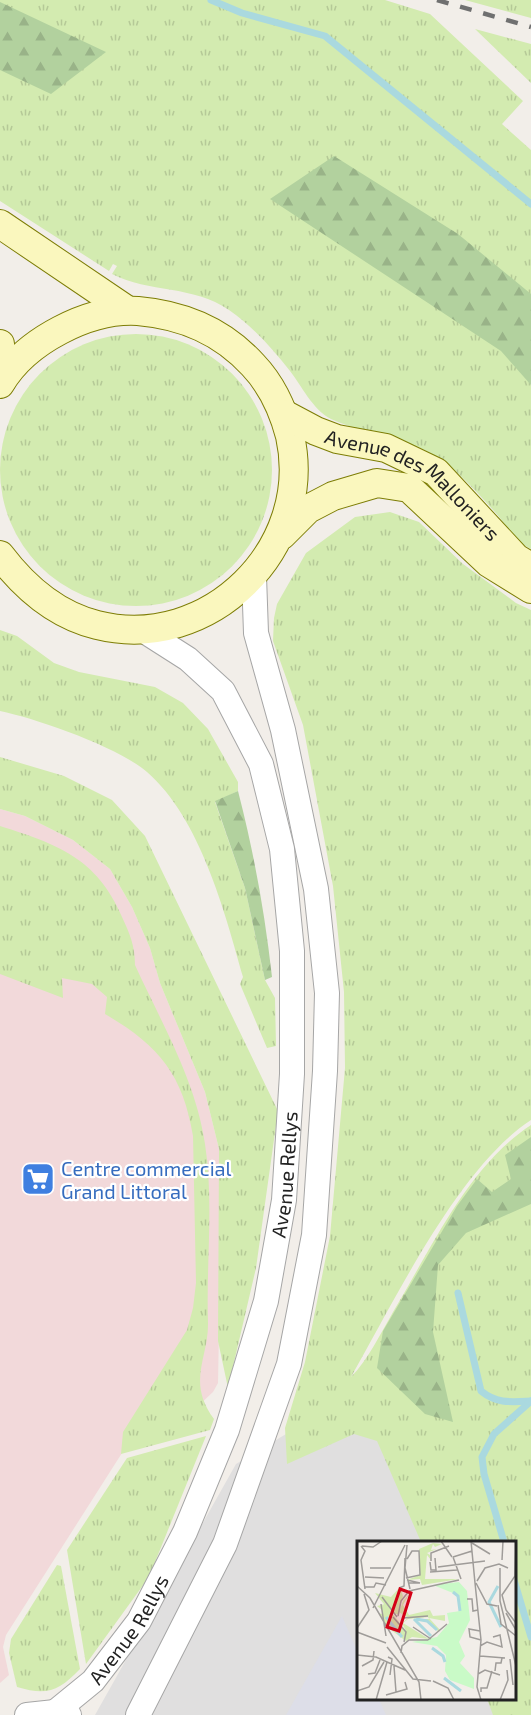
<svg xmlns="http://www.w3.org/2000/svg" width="531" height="1715" font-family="'Exo 2',sans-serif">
<defs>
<pattern id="grass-tufts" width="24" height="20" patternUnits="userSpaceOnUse" patternTransform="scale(1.5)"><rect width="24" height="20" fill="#d3ebb0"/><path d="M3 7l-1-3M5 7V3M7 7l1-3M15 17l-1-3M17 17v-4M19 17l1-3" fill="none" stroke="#b5c997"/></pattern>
<pattern id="forest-firs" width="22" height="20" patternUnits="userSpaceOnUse" patternTransform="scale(1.5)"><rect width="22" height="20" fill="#b2d19e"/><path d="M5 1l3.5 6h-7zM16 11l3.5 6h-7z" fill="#99b388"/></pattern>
</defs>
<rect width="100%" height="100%" fill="#f2eee9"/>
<path fill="#e0dfdf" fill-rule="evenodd" d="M531 1287V1715H95L236 1464ZM358 1542H514V1698H358Z"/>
<path fill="#f2d9da" d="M0 809 25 816 73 840 110 869 132 907 150 948 160 983 205 1092 219 1149 220 1276 218 1383 213 1392 198 1406 129 1442 6 1635 3 1647 9 1675 0 1683Z"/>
<g fill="url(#grass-tufts)">
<path d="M0 0H385L430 14 523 101 502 124 531 150V549C513 541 507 525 494 511 477 492 459 472 438 458 406 436 365 435 331 419 312 409 302 386 290 371 271 347 253 327 229 310 193 285 149 293 112 274L117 266 113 264 109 271 0 201Z"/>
<path d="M465 0H531V18Z"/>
<path d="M475 29 531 44V83Z"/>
<circle cx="136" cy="470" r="136"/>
<path d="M390 512 419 522 463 564 516 603 531 610V1120C458 1168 395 1300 351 1377 367 1361 381 1333 393 1312 431 1249 468 1166 531 1125V1715H493L487 1699 514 1698V1542H421L377 1441 354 1434 287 1464 285 1428 305 1362 330 1236 345 1068 344 992 333 886 303 725 273 641 274 618 277 604 306 553 355 517Z"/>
<path d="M0 630 17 636 54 663 79 672 155 687 183 703 208 729 238 782V791L215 802 245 888 265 980 275 998 276 1046 267 1048 240 984 243 977C225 912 200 818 147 772 118 747 38 719 0 711Z"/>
<path d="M0 757 64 776 112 800 145 836 278 1111 256 1268 228 1388 218 1341 219 1149 205 1092 160 983 150 948 132 907 110 869 73 840 25 816 0 809Z"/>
<path d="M0 826C57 844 97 858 122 917 130 934 135 946 135 965 161 1022 196 1081 205 1144 214 1202 206 1263 208 1322 209 1358 186 1381 214 1419L210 1430 121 1454 123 1432 187 1330 193 1308 196 1283 193 1136C183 1074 158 1045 105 1014L107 997 92 984 62 978 63 998 0 974Z"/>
<path d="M206 1436 149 1577 86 1664 67 1550 127 1458Z"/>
<path d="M57 1565 61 1566 80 1669C59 1691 47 1696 17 1687L9 1653 11 1639Z"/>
</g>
<g fill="url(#forest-firs)">
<path d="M0 2 106 52 51 94 0 70Z"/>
<path d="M334 156 458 234 531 294V385L501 351 270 199Z"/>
<path d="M238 791C254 853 265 914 272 977L265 980 245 888 215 801Z"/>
<path d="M531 1137V1204L466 1233 438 1265 433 1332 453 1422 425 1414 377 1368 383 1331 457 1206 477 1179 492 1192 511 1179 505 1155Z"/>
</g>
<path fill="#dddee8" d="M342 1616 358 1653V1698L379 1699 386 1715H286Z"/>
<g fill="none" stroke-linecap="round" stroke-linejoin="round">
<g stroke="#aad9df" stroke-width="7">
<path d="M211 0 242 13 325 36 531 204"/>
<path d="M458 1293 481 1391C497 1404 511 1402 531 1401"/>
<path d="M504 1542 484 1474 482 1457 494 1434 531 1401"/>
<path d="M514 1580 531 1637"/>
</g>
<g stroke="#a6a6a6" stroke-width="26">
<g id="tertiary">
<path id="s1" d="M55 1712 93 1681 139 1621 185 1532 227 1430 266 1301 284 1200 292 1074V951L282 849 261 764 223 691 188 659 141 629"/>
<path d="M27 1715 55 1712 69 1715"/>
<path d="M138 1715 225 1544 289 1364 314 1235 325 1071 327 993 316 889 283 730 256 633 254 576"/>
</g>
</g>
<g stroke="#7d7d05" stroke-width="30">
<g id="secondary">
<path d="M0 224 127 310"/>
<path d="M0 344 2 380"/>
<path d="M0 384C25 341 89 308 138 311 184 315 222 331 253 365 272 385 283 409 290 436 315 548 209 653 97 625 56 615 25 588 0 555"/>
<path id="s2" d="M284 414 316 431 337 439 386 448 436 472 516 558 531 567"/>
<path d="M282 535 308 509 333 496 377 483 409 488 489 563 531 589"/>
</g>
</g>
<use href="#tertiary" stroke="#fff" stroke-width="24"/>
<use href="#secondary" stroke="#faf7be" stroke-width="28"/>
<path stroke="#707070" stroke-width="4.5" stroke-dasharray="12 12" stroke-linecap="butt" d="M437 0 531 27"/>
</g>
<defs>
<g id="supermarket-square" transform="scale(1.725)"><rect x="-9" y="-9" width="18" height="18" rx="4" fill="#3f7fe0" stroke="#fff"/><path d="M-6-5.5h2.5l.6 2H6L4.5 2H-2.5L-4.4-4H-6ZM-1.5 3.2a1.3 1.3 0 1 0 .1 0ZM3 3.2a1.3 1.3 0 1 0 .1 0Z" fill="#fff"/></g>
</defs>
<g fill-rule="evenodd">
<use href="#supermarket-square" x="38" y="1179"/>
</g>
<g text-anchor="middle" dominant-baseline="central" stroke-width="4.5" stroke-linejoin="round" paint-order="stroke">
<g font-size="20" fill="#222" stroke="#fff">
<text stroke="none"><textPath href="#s2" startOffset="150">Avenue des Malloniers</textPath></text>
<text stroke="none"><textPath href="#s1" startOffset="598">Avenue Rellys</textPath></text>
<text stroke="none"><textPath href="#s1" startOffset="112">Avenue Rellys</textPath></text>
</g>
<g font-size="20" fill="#366cbe" stroke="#fff" text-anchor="start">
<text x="61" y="1168">Centre commercial<tspan x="61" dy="23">Grand Littoral</tspan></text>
</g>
</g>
<g transform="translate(357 1541)">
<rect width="159" height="159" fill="#f2eee9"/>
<path d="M76 2 85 3 78 6 76 3 74 9 80 8 70 12 73 14 74 19 70 14 68 38H102L65 44 63 38 50 39 63 34 62 8ZM43 46 46 55 41 73H35L18 52 34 56ZM53 52 46 64 52 74 73 69 76 75 88 74V80L72 77 83 89 82 91 70 80 59 78H72L71 76 51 78 46 82 72 98 55 96 49 100 30 86 22 72 25 73V69L20 65 28 63 49 90 45 82 51 77 42 71 46 60Z" fill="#d3ebb0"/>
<path d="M102 41 110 50 113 79 102 101 108 115 103 122 117 137V148L93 139 88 130 89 114 80 105 55 101 80 96 92 82 90 72 103 70 101 54 76 44Z" fill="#c9fac7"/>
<path fill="none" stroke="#aad9df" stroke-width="3" d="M141 45 132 61 144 86M96 51 101 55 103 70M29 76 45 96M57 78 74 95M59 78 70 80 80 89M75 107 86 115 88 121M87 137 104 150"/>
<path fill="none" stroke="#9f9c99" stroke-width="1.5" d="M84 0 95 16M114 0 118 42M115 2 133 13M159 3 158 35 145 54 149 69 159 82M50 4 48 27 53 48M4 5 8 10 4 19 8 48M5 5 16 6 25 0M96 16 104 38M96 16 115 10M145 19 146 0M74 20V12L92 5M73 21 74 29H79L78 17M81 26 128 20M13 27H34M143 27V60L159 125M73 31 100 29M8 36 27 37M49 37 63 34 62 10H55L50 18M50 39 63 42H51M120 40 128 27 142 23 151 27M118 42 124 99 120 146 124 159M119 42 130 63 140 65M0 45 13 57 62 141 64 159M8 46H17L19 42 29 44M42 47 47 45 48 17M52 50 102 39M7 53 12 69 8 75M25 56 40 76M110 58H115L116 70 121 69M24 63 29 95M141 64 144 83 159 95M16 67 48 4M149 72 159 89M41 75 44 60 52 50M36 76 49 91 47 101M46 77 71 75M56 86 74 98M0 87 10 72M123 90 112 88 113 96 124 99M0 91 29 102M71 99 90 83M123 105 130 101 145 106 143 94 136 96M30 106 56 138 74 140M44 112 45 105 52 99H71M0 114 19 116 48 129M123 115 148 117M31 116 35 118 33 134M153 118 156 144M5 125 16 119 17 110M37 125 39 151M138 130 139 122H144L145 117M11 133 18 132 23 119M121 133 128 129 143 134M76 140 91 147 97 159M0 150 12 146 27 121M124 151V147H130L135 130M29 154 50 148 48 141M19 159 30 121M143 159 151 139 150 129"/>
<path fill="#d40016" fill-opacity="0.15" stroke="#d40016" stroke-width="3" d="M43 48 54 52 42 90 30 86Z"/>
<rect width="159" height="159" fill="none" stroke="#222" stroke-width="3"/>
</g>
</svg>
